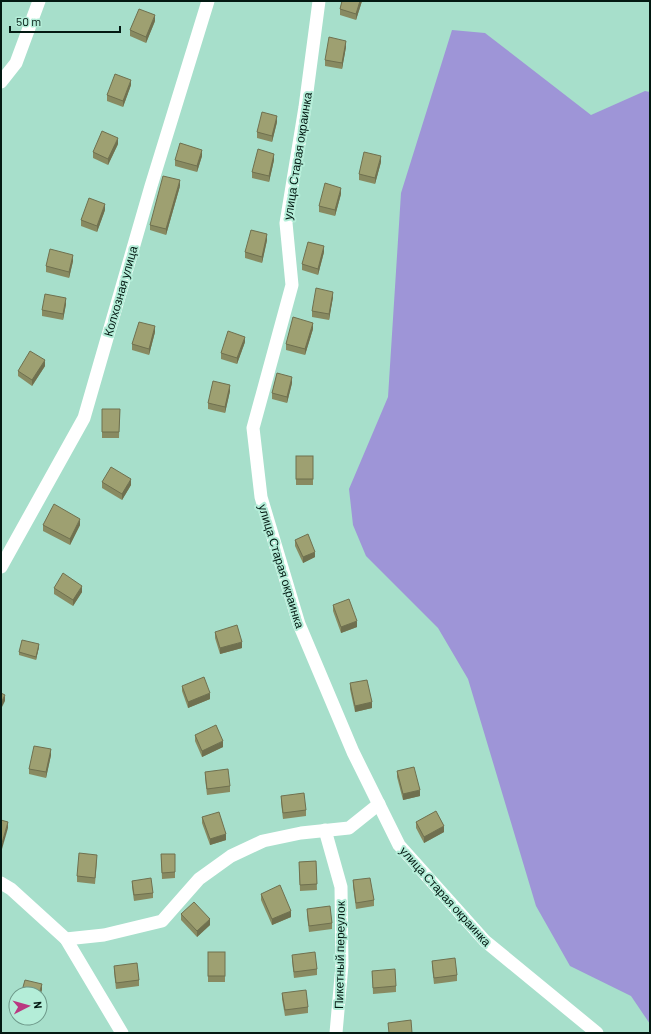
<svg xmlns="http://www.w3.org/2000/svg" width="651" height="1034" font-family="Barlow,sans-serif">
<rect width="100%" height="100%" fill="#a7dfcb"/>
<path fill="#9e95d7" d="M452 30 485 33 591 115 645 91 650 92V1024L631 996 570 966 536 906 468 679 438 628 366 556 353 525 349 489 388 397 401 193Z"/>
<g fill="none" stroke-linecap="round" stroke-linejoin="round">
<g stroke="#fff" stroke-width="13">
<path d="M319 1 305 107 286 223 292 285 253 428 261 497 299 624 353 752 399 845 485 941 597 1033"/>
<path d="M1 82 16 63 39 1"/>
<path d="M1 567 84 418 151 186 208 1"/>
<path d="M325 830 341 887 342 965 336 1033"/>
<path d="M1 883 11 889 66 939 122 1033"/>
<path d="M66 939 104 935 162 921 199 879 231 856 263 841 301 833 349 828 379 804"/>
</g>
</g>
<g fill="#888a61">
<path d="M342 1H362L356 20 340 15V9Z"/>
<path d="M155 21 146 43 130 36V30Z"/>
<path d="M346 47 342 69 325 66V60Z"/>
<path d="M131 85 123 107 107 101V95Z"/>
<path d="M277 122 272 142 257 138V132Z"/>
<path d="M118 144 108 165 93 158V152Z"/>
<path d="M202 156 197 172 175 166V160Z"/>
<path d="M274 160 269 182 252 178V172Z"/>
<path d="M381 162 375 184 359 180V174Z"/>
<path d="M180 186 166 235 150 230V225Z"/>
<path d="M341 194 335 216 319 212V206Z"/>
<path d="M105 210 97 232 81 226V220Z"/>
<path d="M267 240 262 263 245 258V252Z"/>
<path d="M324 252 318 275 302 270V264Z"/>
<path d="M73 261 69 278 46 272V266Z"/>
<path d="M333 297 329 320 312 317V311Z"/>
<path d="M66 304 63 320 42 316V310Z"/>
<path d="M313 329 305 355 286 350V344Z"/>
<path d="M155 332 149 355 132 350V344Z"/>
<path d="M245 342 237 364 221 359V353Z"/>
<path d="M45 366 32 386 18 376V371Z"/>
<path d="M292 383 287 403 272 399V393Z"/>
<path d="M230 391 225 413 208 409V403Z"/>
<path d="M120 409 119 438H102V432Z"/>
<rect x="296" y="456" width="17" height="29"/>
<path d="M102 482 131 485 122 500 102 488Z"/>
<path d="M43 525H80L70 545 43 531Z"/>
<path d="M295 540 315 557 303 563 295 546Z"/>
<path d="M54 588 82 592 73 606 54 594Z"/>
<path d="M333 605 357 627 341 633 333 611Z"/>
<path d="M215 632 242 648 220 654 215 638Z"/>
<path d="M39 647 36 660 19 655V652Z"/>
<path d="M350 683 372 708 355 712 350 689Z"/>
<path d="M182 686 210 699 188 708 182 691Z"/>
<path d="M195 735 223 747 202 757 195 741Z"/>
<path d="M51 755 46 778 29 774V769Z"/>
<path d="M397 771 420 796 403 800 397 777Z"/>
<path d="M205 772 230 786V792L207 795 205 778Z"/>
<path d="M281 796 306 810V816L283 819 281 802Z"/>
<path d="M202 817 226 840 210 845 202 823Z"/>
<path d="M416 822 444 832 424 843 416 828Z"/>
<path d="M161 854H175V878L162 879Z"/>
<path d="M97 861 95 884 77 882V876Z"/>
<path d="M316 861 317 890 300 891 299 862Z"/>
<path d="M353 880 374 900V906L356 909 353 886Z"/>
<path d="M132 881 153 893V898L134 901 132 887Z"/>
<path d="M261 894 291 917 272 925 261 900Z"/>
<path d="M307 909 332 923V929L309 932 307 915Z"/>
<path d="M181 914 210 925 197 937 181 920Z"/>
<rect x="208" y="952" width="17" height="30"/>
<path d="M292 955 317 969V975L294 978 292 961Z"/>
<path d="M432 961 457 975V981L434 984 432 967Z"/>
<path d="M114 966 139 980V986L116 989 114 972Z"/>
<path d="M372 971 396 986V992L373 994Z"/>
<path d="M282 993 308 1007V1013L285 1016 282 999Z"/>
</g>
<g fill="#6f704f">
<path d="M360 1H362L356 20V14Z"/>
<path d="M155 15V21L146 43V37Z"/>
<path d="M346 41V47L342 69V63Z"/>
<path d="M131 80V85L123 107V101Z"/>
<path d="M277 116V122L272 142V136Z"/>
<path d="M118 138V144L108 165V159Z"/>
<path d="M202 150V156L197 172V166Z"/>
<path d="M274 154V160L269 182V176Z"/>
<path d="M381 156V162L375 184V178Z"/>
<path d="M180 180V186L166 235V229Z"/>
<path d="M341 188V194L335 216V210Z"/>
<path d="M105 204V210L97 232V226Z"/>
<path d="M267 234V240L262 263V257Z"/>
<path d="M324 246V252L318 275V269Z"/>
<path d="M73 255V261L69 278V272Z"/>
<path d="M333 292V297L329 320V314Z"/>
<path d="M66 298V304L63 320V314Z"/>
<path d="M313 323V329L305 355V349Z"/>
<path d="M155 326V332L149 355V349Z"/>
<path d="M245 337V342L237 364V358Z"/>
<path d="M45 360V366L32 386V380Z"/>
<path d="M292 377V383L287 403V397Z"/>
<path d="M230 385V391L225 413V407Z"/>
<path d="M131 479V485L122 500V494Z"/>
<path d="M80 519V525L70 545V539Z"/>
<path d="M315 552V557L303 563V557Z"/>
<path d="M82 586V592L73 606V600Z"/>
<path d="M357 621V627L341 633V627Z"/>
<path d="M242 642V648L220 654V648Z"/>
<path d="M39 644V647L36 660V657Z"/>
<path d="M210 693V699L188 708V702Z"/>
<path d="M5 695V701L1 709V703Z"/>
<path d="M372 702V708L355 712V706Z"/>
<path d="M223 741V747L202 757V751Z"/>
<path d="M51 749V755L46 778V772Z"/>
<path d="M420 790V796L403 800V794Z"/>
<path d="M8 822V828L2 849V843Z"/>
<path d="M444 826V832L424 843V837Z"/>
<path d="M226 834V840L210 845V839Z"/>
<path d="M291 911V917L272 925V919Z"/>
<path d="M210 919V925L197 937V931Z"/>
<path d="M42 984V990L40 997V994H39Z"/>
</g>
<g fill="#9ea071" stroke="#6f704f">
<path d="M342 1H360L356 14 340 9Z"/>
<path d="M139 9 155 15 146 37 130 30Z"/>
<path d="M329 37 346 41 342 63 325 60Z"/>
<path d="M115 74 131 80 123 101 107 95Z"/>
<path d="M262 112 277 116 272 136 257 132Z"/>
<path d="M102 131 118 138 108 159 93 152Z"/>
<path d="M180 143 202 150 197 166 175 160Z"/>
<path d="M258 149 274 154 269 176 252 172Z"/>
<path d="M364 152 381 156 375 178 359 174Z"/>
<path d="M163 176 180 180 166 229 150 225Z"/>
<path d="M325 183 341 188 335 210 319 206Z"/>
<path d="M89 198 105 204 97 226 81 220Z"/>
<path d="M251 230 267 234 262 257 245 252Z"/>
<path d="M308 242 324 246 318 269 302 264Z"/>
<path d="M50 249 73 255 69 272 46 266Z"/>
<path d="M316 288 333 292 329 314 312 311Z"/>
<path d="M45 294 66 298 63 314 42 310Z"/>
<path d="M293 317 313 323 305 349 286 344Z"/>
<path d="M139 322 155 326 149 349 132 344Z"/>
<path d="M228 331 245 337 237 358 221 353Z"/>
<path d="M30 351 45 360 32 380 18 371Z"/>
<path d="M277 373 292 377 287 397 272 393Z"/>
<path d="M213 381 230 385 225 407 208 403Z"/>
<path d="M102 409H120L119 432H102Z"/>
<rect x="296" y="456" width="17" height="23"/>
<path d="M111 467 131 479 122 494 102 482Z"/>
<path d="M54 504 80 519 70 539 43 525Z"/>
<path d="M308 534 315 552 303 557 295 540Z"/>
<path d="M63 573 82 586 73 600 54 588Z"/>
<path d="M349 599 357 621 341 627 333 605Z"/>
<path d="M237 625 242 642 220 648 215 632Z"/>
<path d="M22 640 39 644 36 657 19 652Z"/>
<path d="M204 677 210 693 188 702 182 686Z"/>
<path d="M367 680 372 702 355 706 350 683Z"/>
<path d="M1 693 5 695 1 703Z"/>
<path d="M216 725 223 741 202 751 195 735Z"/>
<path d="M34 746 51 749 46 772 29 769Z"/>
<path d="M414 767 420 790 403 794 397 771Z"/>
<path d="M228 769 230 786 207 789 205 772Z"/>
<path d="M304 793 306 810 283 813 281 796Z"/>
<path d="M436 811 444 826 424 837 416 822Z"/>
<path d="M219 812 226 834 210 839 202 817Z"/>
<path d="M1 820 8 822 2 843 1 842Z"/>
<path d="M79 853 97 855 95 878 77 876Z"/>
<path d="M161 854H175V872L162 873Z"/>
<path d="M316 861 317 884 300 885 299 862Z"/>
<path d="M151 878 153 893 134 895 132 881Z"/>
<path d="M370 878 374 900 356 903 353 880Z"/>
<path d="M280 885 291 911 272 919 261 894Z"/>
<path d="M194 902 210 919 197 931 181 914Z"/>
<path d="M330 906 332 923 309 926 307 909Z"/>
<rect x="208" y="952" width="17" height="24"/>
<path d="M315 952 317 969 294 972 292 955Z"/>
<path d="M455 958 457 975 434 978 432 961Z"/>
<path d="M137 963 139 980 116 983 114 966Z"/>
<path d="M395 969 396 986 373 988 372 971Z"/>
<path d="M25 980 42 984 39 994H21Z"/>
<path d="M306 990 308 1007 285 1010 282 993Z"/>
<path d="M411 1020 412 1033H389L388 1023Z"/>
</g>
<g text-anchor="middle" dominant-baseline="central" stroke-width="4" stroke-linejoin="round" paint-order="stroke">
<g font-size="12" fill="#031912" stroke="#b4edd8">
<text transform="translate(297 156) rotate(-81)">улица Старая окраинка</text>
<text transform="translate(120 291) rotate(-74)">Колхозная улица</text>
<text transform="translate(282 566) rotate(73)">улица Старая окраинка</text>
<text transform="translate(446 896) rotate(48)">улица Старая окраинка</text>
<text transform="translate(339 955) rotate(-89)">Пикетный переулок</text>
</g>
</g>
<rect width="651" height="1034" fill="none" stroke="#031912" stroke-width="4"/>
<g transform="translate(28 1006) rotate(84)"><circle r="19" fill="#b4edd8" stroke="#6d9889"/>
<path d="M0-3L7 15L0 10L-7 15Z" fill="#ba3881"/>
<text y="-6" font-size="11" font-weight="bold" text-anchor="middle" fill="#031912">N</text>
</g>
<path d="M10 26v6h110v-6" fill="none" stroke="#031912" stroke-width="2"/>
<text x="16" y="26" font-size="12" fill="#031912" stroke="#b4edd8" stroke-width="3" paint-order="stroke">50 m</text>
</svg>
